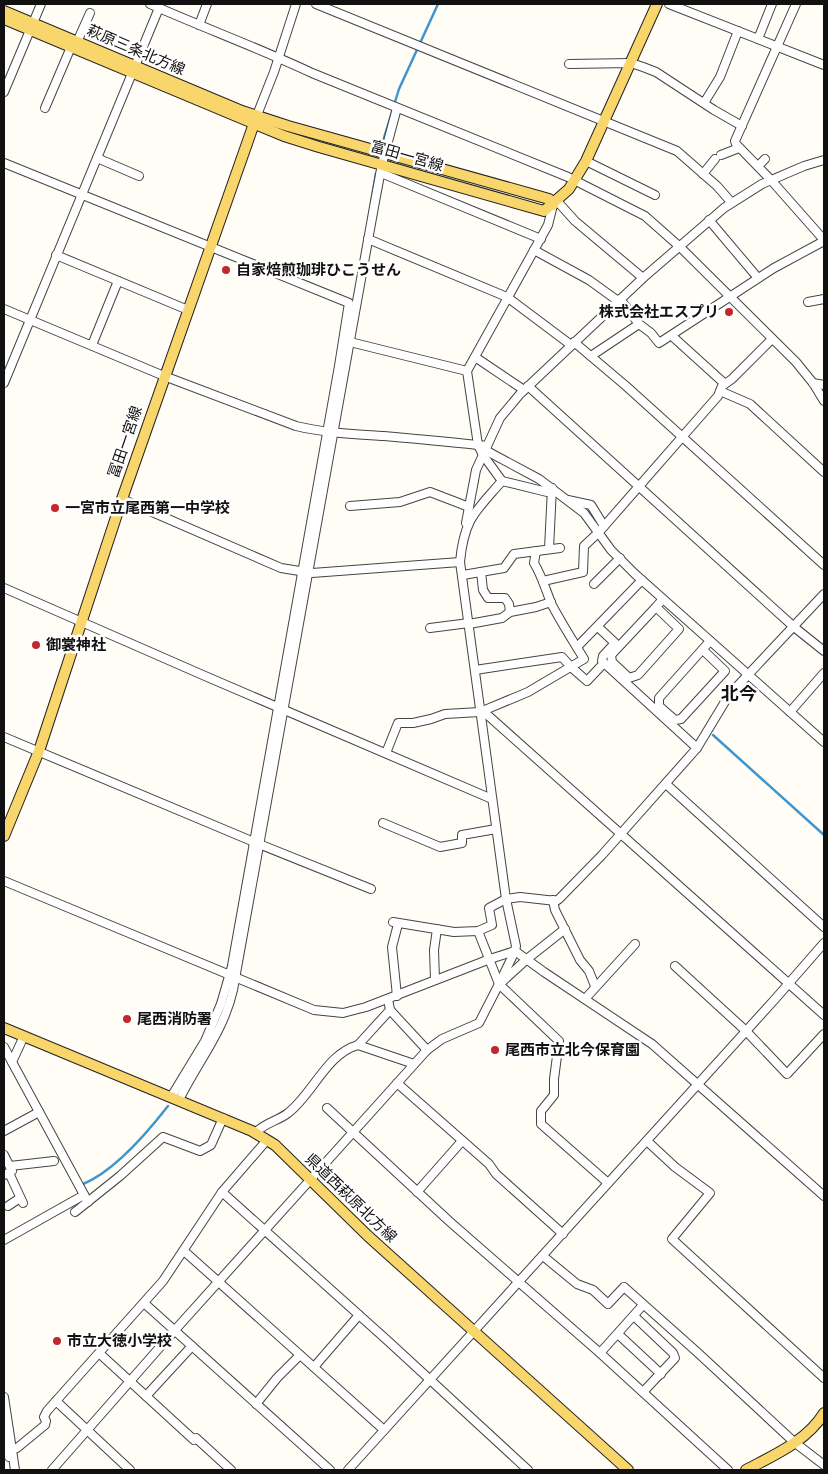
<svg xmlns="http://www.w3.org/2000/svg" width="828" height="1474" font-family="'Crimson Pro','Noto Sans JP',serif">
<rect width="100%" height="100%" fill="#fffdf5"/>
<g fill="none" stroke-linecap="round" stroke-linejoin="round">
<g stroke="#3f96cf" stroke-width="2.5">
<path d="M383 141 399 89 438 4"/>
<path d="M371 203 376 173"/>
<path d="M713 735 824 835"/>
<path d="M212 1035 223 1008"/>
<path d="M83 1184C115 1171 147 1133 168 1106"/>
</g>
<g stroke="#444" stroke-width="10">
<g id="minor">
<path d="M150 4C204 28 259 48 312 73L568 177 645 216 680 247 796 362 813 383 824 401"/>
<path d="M316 4 677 151 717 186 731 202"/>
<path d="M669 4 824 65"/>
<path d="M796 4 735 141 736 144 771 180 824 240"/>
<path d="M199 25 207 4"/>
<path d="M758 39 772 4"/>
<path d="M77 42 90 13"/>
<path d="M569 64 631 63 643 67 656 72 714 110 742 126"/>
<path d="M4 92 41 4"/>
<path d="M704 103 720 77 738 31"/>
<path d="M45 108 71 47"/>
<path d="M257 115 274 72 296 4"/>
<path d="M721 155 739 148"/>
<path d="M97 158 139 176"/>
<path d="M586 161 655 195"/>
<path d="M4 163 349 303 339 366 232 966 221 1004 205 1041 171 1097"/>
<path d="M758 166 765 159"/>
<path d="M381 173 541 239"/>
<path d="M703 174 715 159"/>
<path d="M557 201 575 221 643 278"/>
<path d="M709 220 758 278"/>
<path d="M368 239 507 297 571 345"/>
<path d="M534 250 589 280 618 301"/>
<path d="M56 255 188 310"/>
<path d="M620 299 639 324 651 333 659 343 774 268 824 241"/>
<path d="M808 302 824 299"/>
<path d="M4 309 164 376 296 426C325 433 355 434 384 436 418 439 452 442 487 446"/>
<path d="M672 336 725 384"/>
<path d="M350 342 467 371"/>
<path d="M574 342 626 386 824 565"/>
<path d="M92 345 118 281"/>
<path d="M591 356 639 324"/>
<path d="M475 357 524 390"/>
<path d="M4 383 159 8"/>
<path d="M813 383 824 385"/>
<path d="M528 386 794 627 824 651"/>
<path d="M720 391 750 404 824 472"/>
<path d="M485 450 539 479 584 513 611 550 635 574 824 742"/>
<path d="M552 488 547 492 502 481 483 455 478 445 467 371 548 225 553 205"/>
<path d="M122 499 281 568 312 573 460 562"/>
<path d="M568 500 591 505 604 526"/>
<path d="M350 506 400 502 430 492 469 507"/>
<path d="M466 523 476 470 500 418 520 394 643 278 724 208 762 184 804 166 824 160"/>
<path d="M549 549 552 488"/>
<path d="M481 572 483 590 488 598H505L509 604 510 612"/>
<path d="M463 575 504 568 514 554 560 548"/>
<path d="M543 581 583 572 584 546 599 532 718 396 722 386 732 379 772 339"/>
<path d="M594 584 620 558"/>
<path d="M4 588 205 676 492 799"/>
<path d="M656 607 679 629 638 675 629 678 612 662 611 655 656 607 663 599"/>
<path d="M469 624 502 618 510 612 536 607 551 602"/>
<path d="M598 627 615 643 603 656 602 661 697 748"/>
<path d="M430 628 469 623"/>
<path d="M577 647 642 580"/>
<path d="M703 650 725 671 681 719 675 720 659 706V698L710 641"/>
<path d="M475 670 562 657 571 667 587 681 604 663"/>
<path d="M483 711 824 1015"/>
<path d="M790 712 824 673"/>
<path d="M4 737 254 842 371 889"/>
<path d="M386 753 398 723H413L431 719 445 714 480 712 528 692 584 659C573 641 562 624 552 605 546 591 542 576 534 563L536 551"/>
<path d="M666 784 824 927"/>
<path d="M383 823 440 847 462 843V835L496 829"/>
<path d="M4 881 314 1010 343 1013 366 1007 490 959 515 951 544 972 652 1044 824 1196"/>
<path d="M553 900 555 910 580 960 589 971 595 986"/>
<path d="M393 922 454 932 478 931 492 925 489 908 506 899 520 897 556 901 559 899 602 855 697 748 729 695 824 594"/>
<path d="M478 931 499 984 559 1041 554 1079V1095L541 1111V1124L608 1183"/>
<path d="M675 966 746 1031 787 1074 824 1034"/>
<path d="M435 980 434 950 437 929"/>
<path d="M503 981 527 959 565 929"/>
<path d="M397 996 392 947 398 924"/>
<path d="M388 999 390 1010 427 1050"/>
<path d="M585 999 635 944"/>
<path d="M24 1036 12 1062 88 1202"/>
<path d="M358 1045 390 1010"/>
<path d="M4 1047 12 1062"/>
<path d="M397 1083 489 1164 496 1174 563 1234"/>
<path d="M179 1100C197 1063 224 1031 233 990L374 207 382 164 397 108"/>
<path d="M327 1108 449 1221 600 1353 728 1470"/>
<path d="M4 1131 39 1112"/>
<path d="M255 1133C266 1122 278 1121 288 1113 313 1094 326 1054 358 1045L414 1064"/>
<path d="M647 1141 675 1167 710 1193 672 1239 824 1378"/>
<path d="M4 1155 12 1171 4 1175"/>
<path d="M10 1166 54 1161"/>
<path d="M9 1173 23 1203"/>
<path d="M222 1192 388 1341 528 1470"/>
<path d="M417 1192 462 1141"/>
<path d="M8 1206 20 1198"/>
<path d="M75 1212 120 1176 163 1137 200 1151 211 1145 223 1118"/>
<path d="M4 1240 84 1195"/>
<path d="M184 1251 384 1430"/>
<path d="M543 1256 577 1284 593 1290 608 1304 624 1287 697 1352 794 1442 824 1465"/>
<path d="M144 1303 330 1470"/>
<path d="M634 1316 673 1353 675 1358 643 1392"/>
<path d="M618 1334 661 1374"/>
<path d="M99 1353 194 1440 196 1438 231 1470"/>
<path d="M600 1353 643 1305"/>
<path d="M314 1367 359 1315"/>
<path d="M146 1396 192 1346"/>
<path d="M4 1397 15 1470"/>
<path d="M56 1401 130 1470"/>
<path d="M256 1404 277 1378 300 1355"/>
<path d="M4 1433 9 1457"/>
<path d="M12 1449 17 1448 45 1425 46 1421 44 1417 47 1411 163 1281 222 1192 267 1140"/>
<path d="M52 1470 175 1330 427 1050 442 1039 479 1023 499 984 515 951 516 946 506 899 460 562C464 519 475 512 502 481"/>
<path d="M348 1470 776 998 824 943"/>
</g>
</g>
<g stroke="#222" stroke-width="12">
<g id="major">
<path d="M4 11 242 111 288 126 549 199 553 205"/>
<path d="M4 19 284 136 319 147 544 211 569 189 586 161 657 4"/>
<path d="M4 836 39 751 122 499 257 115"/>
<path d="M4 1028 252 1131 275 1145 368 1236 628 1470"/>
<path d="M746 1470C774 1455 807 1441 824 1413"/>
</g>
</g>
<use href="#minor" stroke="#fff" stroke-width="8"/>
<use href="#major" stroke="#f9d66b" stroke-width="10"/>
</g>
<g fill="#c4262e" stroke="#fff" stroke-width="2">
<circle cx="226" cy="270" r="5"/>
<circle cx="729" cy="312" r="5"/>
<circle cx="55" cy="508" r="5"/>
<circle cx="36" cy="645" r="5"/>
<circle cx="127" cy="1019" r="5"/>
<circle cx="495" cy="1050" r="5"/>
<circle cx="57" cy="1341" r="5"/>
</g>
<g text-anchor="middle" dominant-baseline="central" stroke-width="5" stroke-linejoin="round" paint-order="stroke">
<g font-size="15" fill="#111" stroke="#fff">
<text transform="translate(136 50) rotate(23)">萩原三条北方線</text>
<text transform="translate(407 156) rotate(16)">富田一宮線</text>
<text transform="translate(125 442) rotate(-71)">冨田一宮線</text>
<text transform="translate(351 1198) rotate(44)">県道西萩原北方線</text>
</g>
<g font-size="15" font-weight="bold" fill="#111" stroke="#fff" text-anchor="start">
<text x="236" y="270">自家焙煎珈琲ひこうせん</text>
<text x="719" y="312" text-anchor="end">株式会社エスプリ</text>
<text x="65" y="508">一宮市立尾西第一中学校</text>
<text x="46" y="645">御裳神社</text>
<text x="137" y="1019">尾西消防署</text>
<text x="505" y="1050">尾西市立北今保育園</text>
<text x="67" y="1341">市立大徳小学校</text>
</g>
<g font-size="18" font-weight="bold" fill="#111" stroke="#fff">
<text x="739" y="694">北今</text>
</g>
</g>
<rect width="828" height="1474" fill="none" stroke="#111111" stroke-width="10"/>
</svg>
